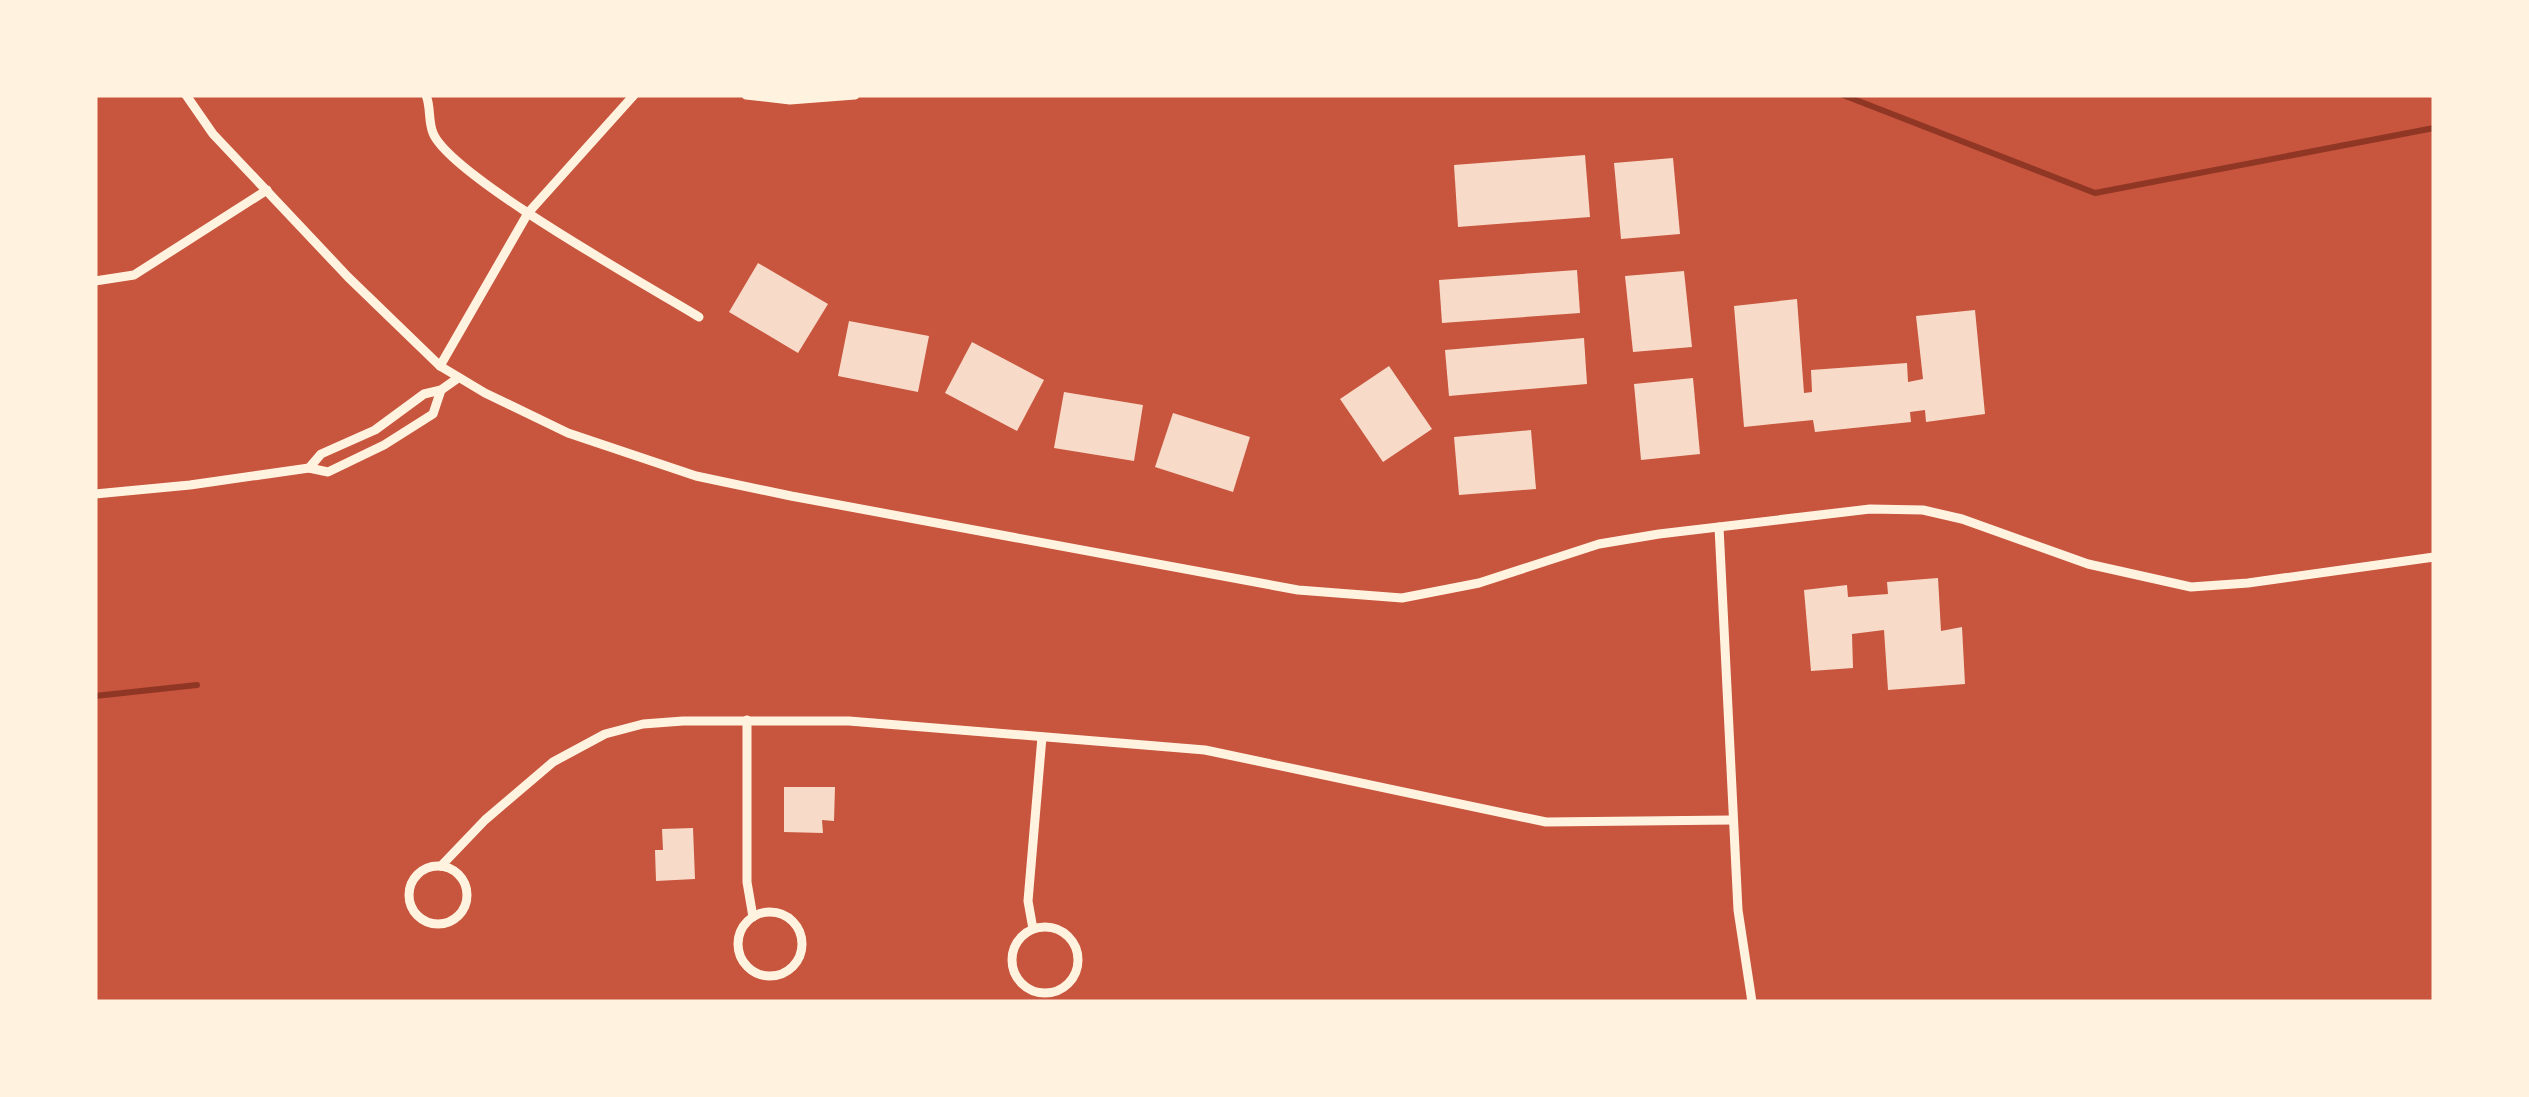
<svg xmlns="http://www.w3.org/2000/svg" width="2529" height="1097" font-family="Merriweather,serif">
<rect width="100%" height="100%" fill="#c8553d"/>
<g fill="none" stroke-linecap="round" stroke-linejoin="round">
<g stroke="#8f3625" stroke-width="6">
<path d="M1843 95 2095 193 2434 128"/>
<path d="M95 696 197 685"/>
</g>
</g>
<g fill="#f7dbc8">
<path d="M1585 155 1590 217 1458 227 1454 165Z"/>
<path d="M1673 158 1680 234 1621 239 1614 163Z"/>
<path d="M758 263 828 304 798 353 729 312Z"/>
<path d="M1577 270 1580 313 1442 323 1439 280Z"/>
<path d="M1684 271 1692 347 1633 352 1625 276Z"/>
<path d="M1797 299 1804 393 1812 392 1811 370 1907 363 1908 382 1923 379 1916 316 1975 310 1985 414 1926 422 1925 410 1910 412 1911 422 1815 432 1813 420 1744 427 1734 306Z"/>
<path d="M849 321 929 336 918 392 838 376Z"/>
<path d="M1584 338 1587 384 1449 396 1445 350Z"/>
<path d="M972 342 1044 380 1017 431 945 393Z"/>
<path d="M1389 366 1432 429 1383 462 1340 399Z"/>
<path d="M1693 378 1700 454 1641 460 1634 384Z"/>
<path d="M1064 392 1143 405 1134 461 1054 448Z"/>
<path d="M1173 413 1250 437 1233 492 1155 467Z"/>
<path d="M1531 430 1536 489 1459 495 1454 437Z"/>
<path d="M1938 578 1941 631 1962 627 1965 684 1888 690 1884 630 1852 634 1853 668 1811 671 1804 590 1847 585 1848 597 1888 594 1887 582Z"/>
<path d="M784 787H835L834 821 822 820 823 833 784 832Z"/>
<path d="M693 828 695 879 656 881 655 850H663L662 829Z"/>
</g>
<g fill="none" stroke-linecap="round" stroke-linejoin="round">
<g stroke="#fff3e0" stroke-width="9">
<path d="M186 95 213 134 348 277 440 366 485 393 568 433 696 476 791 496 1298 590 1402 598 1479 583 1599 544 1659 534 1870 509 1923 510 1962 519 2088 564 2191 587 2248 583 2434 557"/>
<path d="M426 95C431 107 428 121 433 133 450 176 650 287 699 317"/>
<path d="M746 95 790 100 855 95"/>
<path d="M95 281 134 275 267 190"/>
<path d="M440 366 528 213 634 95"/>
<path d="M309 468 321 454 375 430 424 394 441 390 458 378"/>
<path d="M95 494 190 485 309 468 328 472 384 445 433 414 441 390"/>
<path d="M1719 527 1738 910 1752 1002"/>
<path d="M747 720V882L753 917"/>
<circle cx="438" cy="895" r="29"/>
<path d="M441 866 485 820 553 762 605 734 643 724 683 721H849L1205 750 1546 822 1732 820"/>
<circle cx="770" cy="944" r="32"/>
<circle cx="1045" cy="960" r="33"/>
<path d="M1033 929 1028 901 1042 737"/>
</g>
</g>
<rect width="2529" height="1097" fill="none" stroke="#fff3e0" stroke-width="195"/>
</svg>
